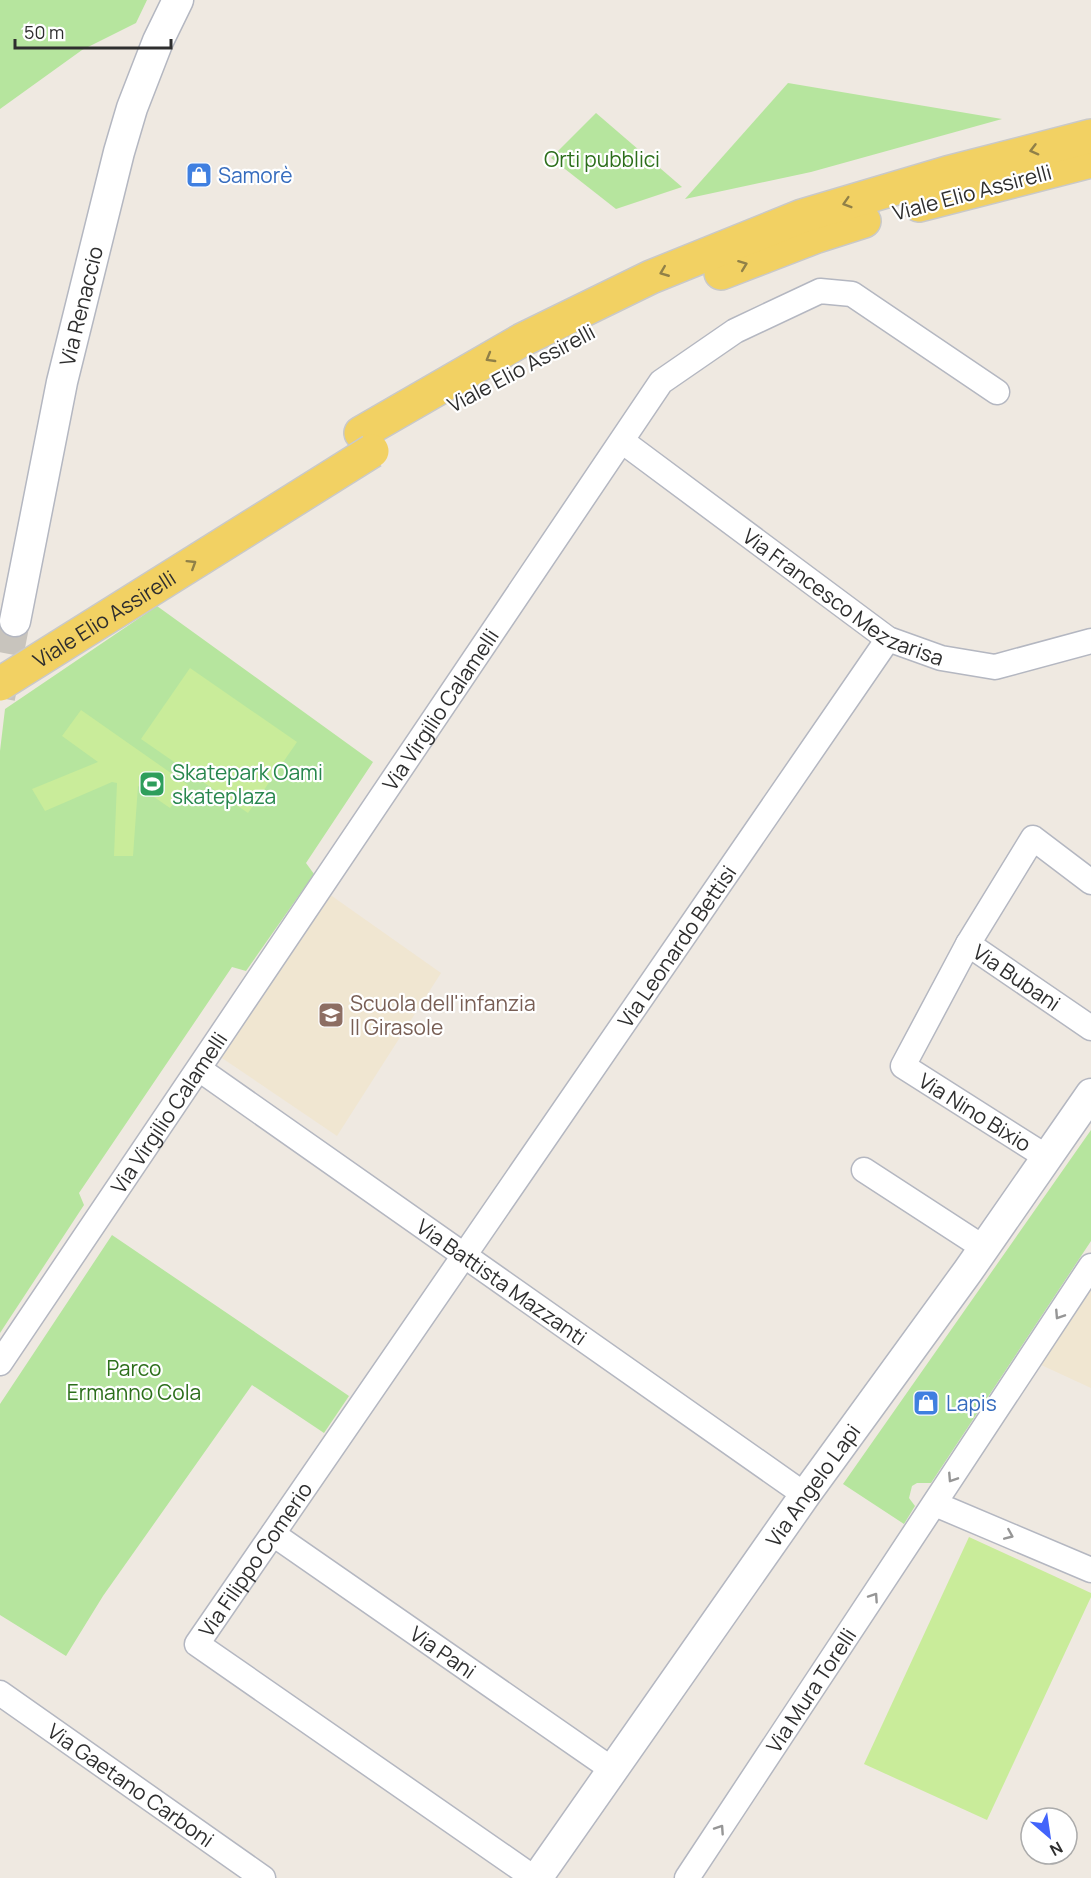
<svg xmlns="http://www.w3.org/2000/svg" width="1091" height="1878" font-family="Manrope,sans-serif">
<rect width="100%" height="100%" fill="#efe9e1"/>
<g fill="#f0e6d1">
<path d="M329 894 441 973 337 1136 219 1056Z"/>
<path d="M1091 1284V1388L1039 1364Z"/>
</g>
<g fill="#b6e59e">
<path d="M0 0H147L136 23 82 50 0 109Z"/>
<path d="M788 83 1002 119 811 172 685 199Z"/>
<path d="M596 113 682 187 616 209 551 158Z"/>
<path d="M157 606 373 762 306 863 314 874 246 971 232 967 79 1193 84 1205 0 1333V751L5 709Z"/>
<path d="M1091 1130V1241L931 1483H917L912 1486 909 1498 915 1506 904 1524 843 1484Z"/>
<path d="M112 1235 349 1396 324 1433 252 1385 103 1596 66 1656 0 1615V1404Z"/>
</g>
<g fill="#c9ec9a">
<path d="M190 668 297 742 248 813 141 739Z"/>
<path d="M81 710 188 785 170 808 138 786 133 856H114L117 783 112 782 45 811 32 789 98 762 62 736Z"/>
<path d="M969 1537 1091 1593V1597L987 1820 864 1764Z"/>
</g>
<g fill="none" stroke-linecap="round" stroke-linejoin="round">
<path stroke="#c8c4bd" stroke-width="30" stroke-dasharray="30 15" stroke-linecap="butt" d="M0 698 15 621"/>
<g stroke="#b4b7c1" stroke-width="27">
<g id="minor">
<path id="s1" d="M622 441 888 639 941 658 995 667 1091 641"/>
<path d="M968 944 1033 838 1091 882"/>
<path id="s2" d="M199 1069 805 1495"/>
<path id="s3" d="M1048 1158 903 1066 968 944 1091 1028"/>
<path d="M864 1170 984 1248"/>
<path id="s4" d="M0 1363 661 382 735 331 820 291 852 294 997 392"/>
<path d="M935 1504 1091 1570"/>
<path id="s5" d="M273 1534 613 1770"/>
<path id="s6" d="M0 1693 263 1878"/>
<path id="s7" d="M534 1878 197 1644 888 639"/>
<path id="s8" d="M687 1878 1091 1266"/>
</g>
</g>
<g stroke="#b4b7c1" stroke-width="33">
<g id="tertiary">
<path id="s9" d="M15 621 62 382 119 152 132 108 158 41 178 0"/>
<path id="s10" d="M537 1878 805 1495 968 1271 1091 1094"/>
</g>
</g>
<g stroke="#c9c9c9" stroke-width="36">
<g id="primary">
<path d="M919 205 1091 161"/>
<path d="M721 273 817 236 864 221"/>
<path d="M361 433 522 340 651 277 802 216 947 173 1091 136"/>
</g>
</g>
<use href="#minor" stroke="#fff" stroke-width="24"/>
<use href="#tertiary" stroke="#fff" stroke-width="30"/>
<use href="#primary" stroke="#f2d163" stroke-width="33"/>
<g stroke="#c9c9c9" stroke-width="36" stroke-linecap="butt">
<g id="primary-bridge">
<path id="s11" d="M0 684 372 451"/>
</g>
</g>
<use href="#primary-bridge" stroke="#f2d163" stroke-width="33"/>
</g>
<defs><path id="oneway-chevron" d="M-2-3.5L2.5 0L-2 3.5" fill="none" stroke-width="1.6" stroke-linecap="round" stroke-linejoin="round" transform="scale(1.5)"/></defs>
<g stroke="#908048">
<use href="#oneway-chevron" transform="translate(1034 150) rotate(165)"/>
<use href="#oneway-chevron" transform="translate(847 203) rotate(163)"/>
<use href="#oneway-chevron" transform="translate(743 265) rotate(-21)"/>
<use href="#oneway-chevron" transform="translate(664 272) rotate(158)"/>
<use href="#oneway-chevron" transform="translate(490 358) rotate(150)"/>
<use href="#oneway-chevron" transform="translate(192 564) rotate(-32)"/>
</g>
<g stroke="#969696">
<use href="#oneway-chevron" transform="translate(1059 1315) rotate(123)"/>
<use href="#oneway-chevron" transform="translate(952 1478) rotate(123)"/>
<use href="#oneway-chevron" transform="translate(1009 1535) rotate(23)"/>
<use href="#oneway-chevron" transform="translate(874 1597) rotate(-56)"/>
<use href="#oneway-chevron" transform="translate(720 1829) rotate(-56)"/>
</g>
<defs>
<g id="shop-square" transform="scale(1.35)"><rect x="-9" y="-9" width="18" height="18" rx="4" fill="#3f7fe0" stroke="#fff"/><path d="M-5-2.5h2.3a2.7 3.5 0 0 1 5.4 0H5L5.5 6h-11ZM-1.5-2.5h3a1.5 2.3 0 0 0-3 0Z" fill="#fff"/></g>
<g id="stadium-square" transform="scale(1.35)"><rect x="-9" y="-9" width="18" height="18" rx="4" fill="#2e9e5b" stroke="#fff"/><path d="M0-5a6.5 5 0 1 0 0 10a6.5 5 0 1 0 0-10ZM-3.5-1.8h7v3.6h-7Z" fill="#fff"/></g>
<g id="school-square" transform="scale(1.35)"><rect x="-9" y="-9" width="18" height="18" rx="4" fill="#8d6e63" stroke="#fff"/><path d="M0-5L7-2L0 1L-7-2ZM-4 1L0 2.5L4 1V4Q0 6-4 4Z" fill="#fff"/></g>
</defs>
<g fill-rule="evenodd">
<use href="#shop-square" x="199" y="175"/>
<use href="#stadium-square" x="152" y="784"/>
<use href="#school-square" x="331" y="1015"/>
<use href="#shop-square" x="926" y="1403"/>
</g>
<g text-anchor="middle" dominant-baseline="central" stroke-width="4.5" stroke-linejoin="round" paint-order="stroke">
<g font-size="21" fill="#2c6e1b" stroke="#fff">
<text x="602" y="159">Orti pubblici</text>
<text x="134" y="1368">Parco<tspan x="134" dy="24">Ermanno Cola</tspan></text>
</g>
<g font-size="21" fill="#366cbe" stroke="#fff" text-anchor="start">
<text x="218" y="175">Samorè</text>
<text x="946" y="1403">Lapis</text>
</g>
<g font-size="21" fill="#2e2e2e" stroke="#fff">
<text transform="translate(972 192) rotate(-15)">Viale Elio Assirelli</text>
<text stroke="none"><textPath href="#s9" startOffset="322">Via Renaccio</textPath></text>
<text transform="translate(521 368) rotate(-28)">Viale Elio Assirelli</text>
<text stroke="none"><textPath href="#s1" startOffset="272">Via Francesco Mezzarisa</textPath></text>
<text stroke="none"><textPath href="#s11" startOffset="123">Viale Elio Assirelli</textPath></text>
<text stroke="none"><textPath href="#s4" startOffset="788">Via Virgilio Calamelli</textPath></text>
<text stroke="none"><textPath href="#s7" startOffset="1257">Via Leonardo Bettisi</textPath></text>
<text stroke="none"><textPath href="#s3" startOffset="369">Via Bubani</textPath></text>
<text transform="translate(975 1112) rotate(32)">Via Nino Bixio</text>
<text stroke="none"><textPath href="#s4" startOffset="302">Via Virgilio Calamelli</textPath></text>
<text stroke="none"><textPath href="#s2" startOffset="370">Via Battista Mazzanti</textPath></text>
<text stroke="none"><textPath href="#s10" startOffset="480">Via Angelo Lapi</textPath></text>
<text stroke="none"><textPath href="#s7" startOffset="513">Via Filippo Comerio</textPath></text>
<text stroke="none"><textPath href="#s5" startOffset="207">Via Pani</textPath></text>
<text stroke="none"><textPath href="#s8" startOffset="225">Via Mura Torelli</textPath></text>
<text stroke="none"><textPath href="#s6" startOffset="160">Via Gaetano Carboni</textPath></text>
</g>
<g font-size="21" fill="#27864d" stroke="#fff" text-anchor="start">
<text x="172" y="772">Skatepark Oami<tspan x="172" dy="24">skateplaza</tspan></text>
</g>
<g font-size="21" fill="#785e54" stroke="#fff" text-anchor="start">
<text x="350" y="1003">Scuola dell'infanzia<tspan x="350" dy="24">Il Girasole</tspan></text>
</g>
</g>
<g transform="translate(1049 1836) rotate(151)"><circle r="28" fill="#ffffff" stroke="#ababab" stroke-width="1.5"/>
<path d="M0-4.5L10 22L0 15L-10 22Z" fill="#4264fb"/>
<text y="-9" font-size="16" font-weight="bold" text-anchor="middle" fill="#2e2e2e">N</text>
</g>
<path d="M15 39v9h156v-9" fill="none" stroke="#2e2e2e" stroke-width="3"/>
<text x="24" y="39" font-size="18" fill="#2e2e2e" stroke="#ffffff" stroke-width="4.5" paint-order="stroke">50 m</text>
</svg>
